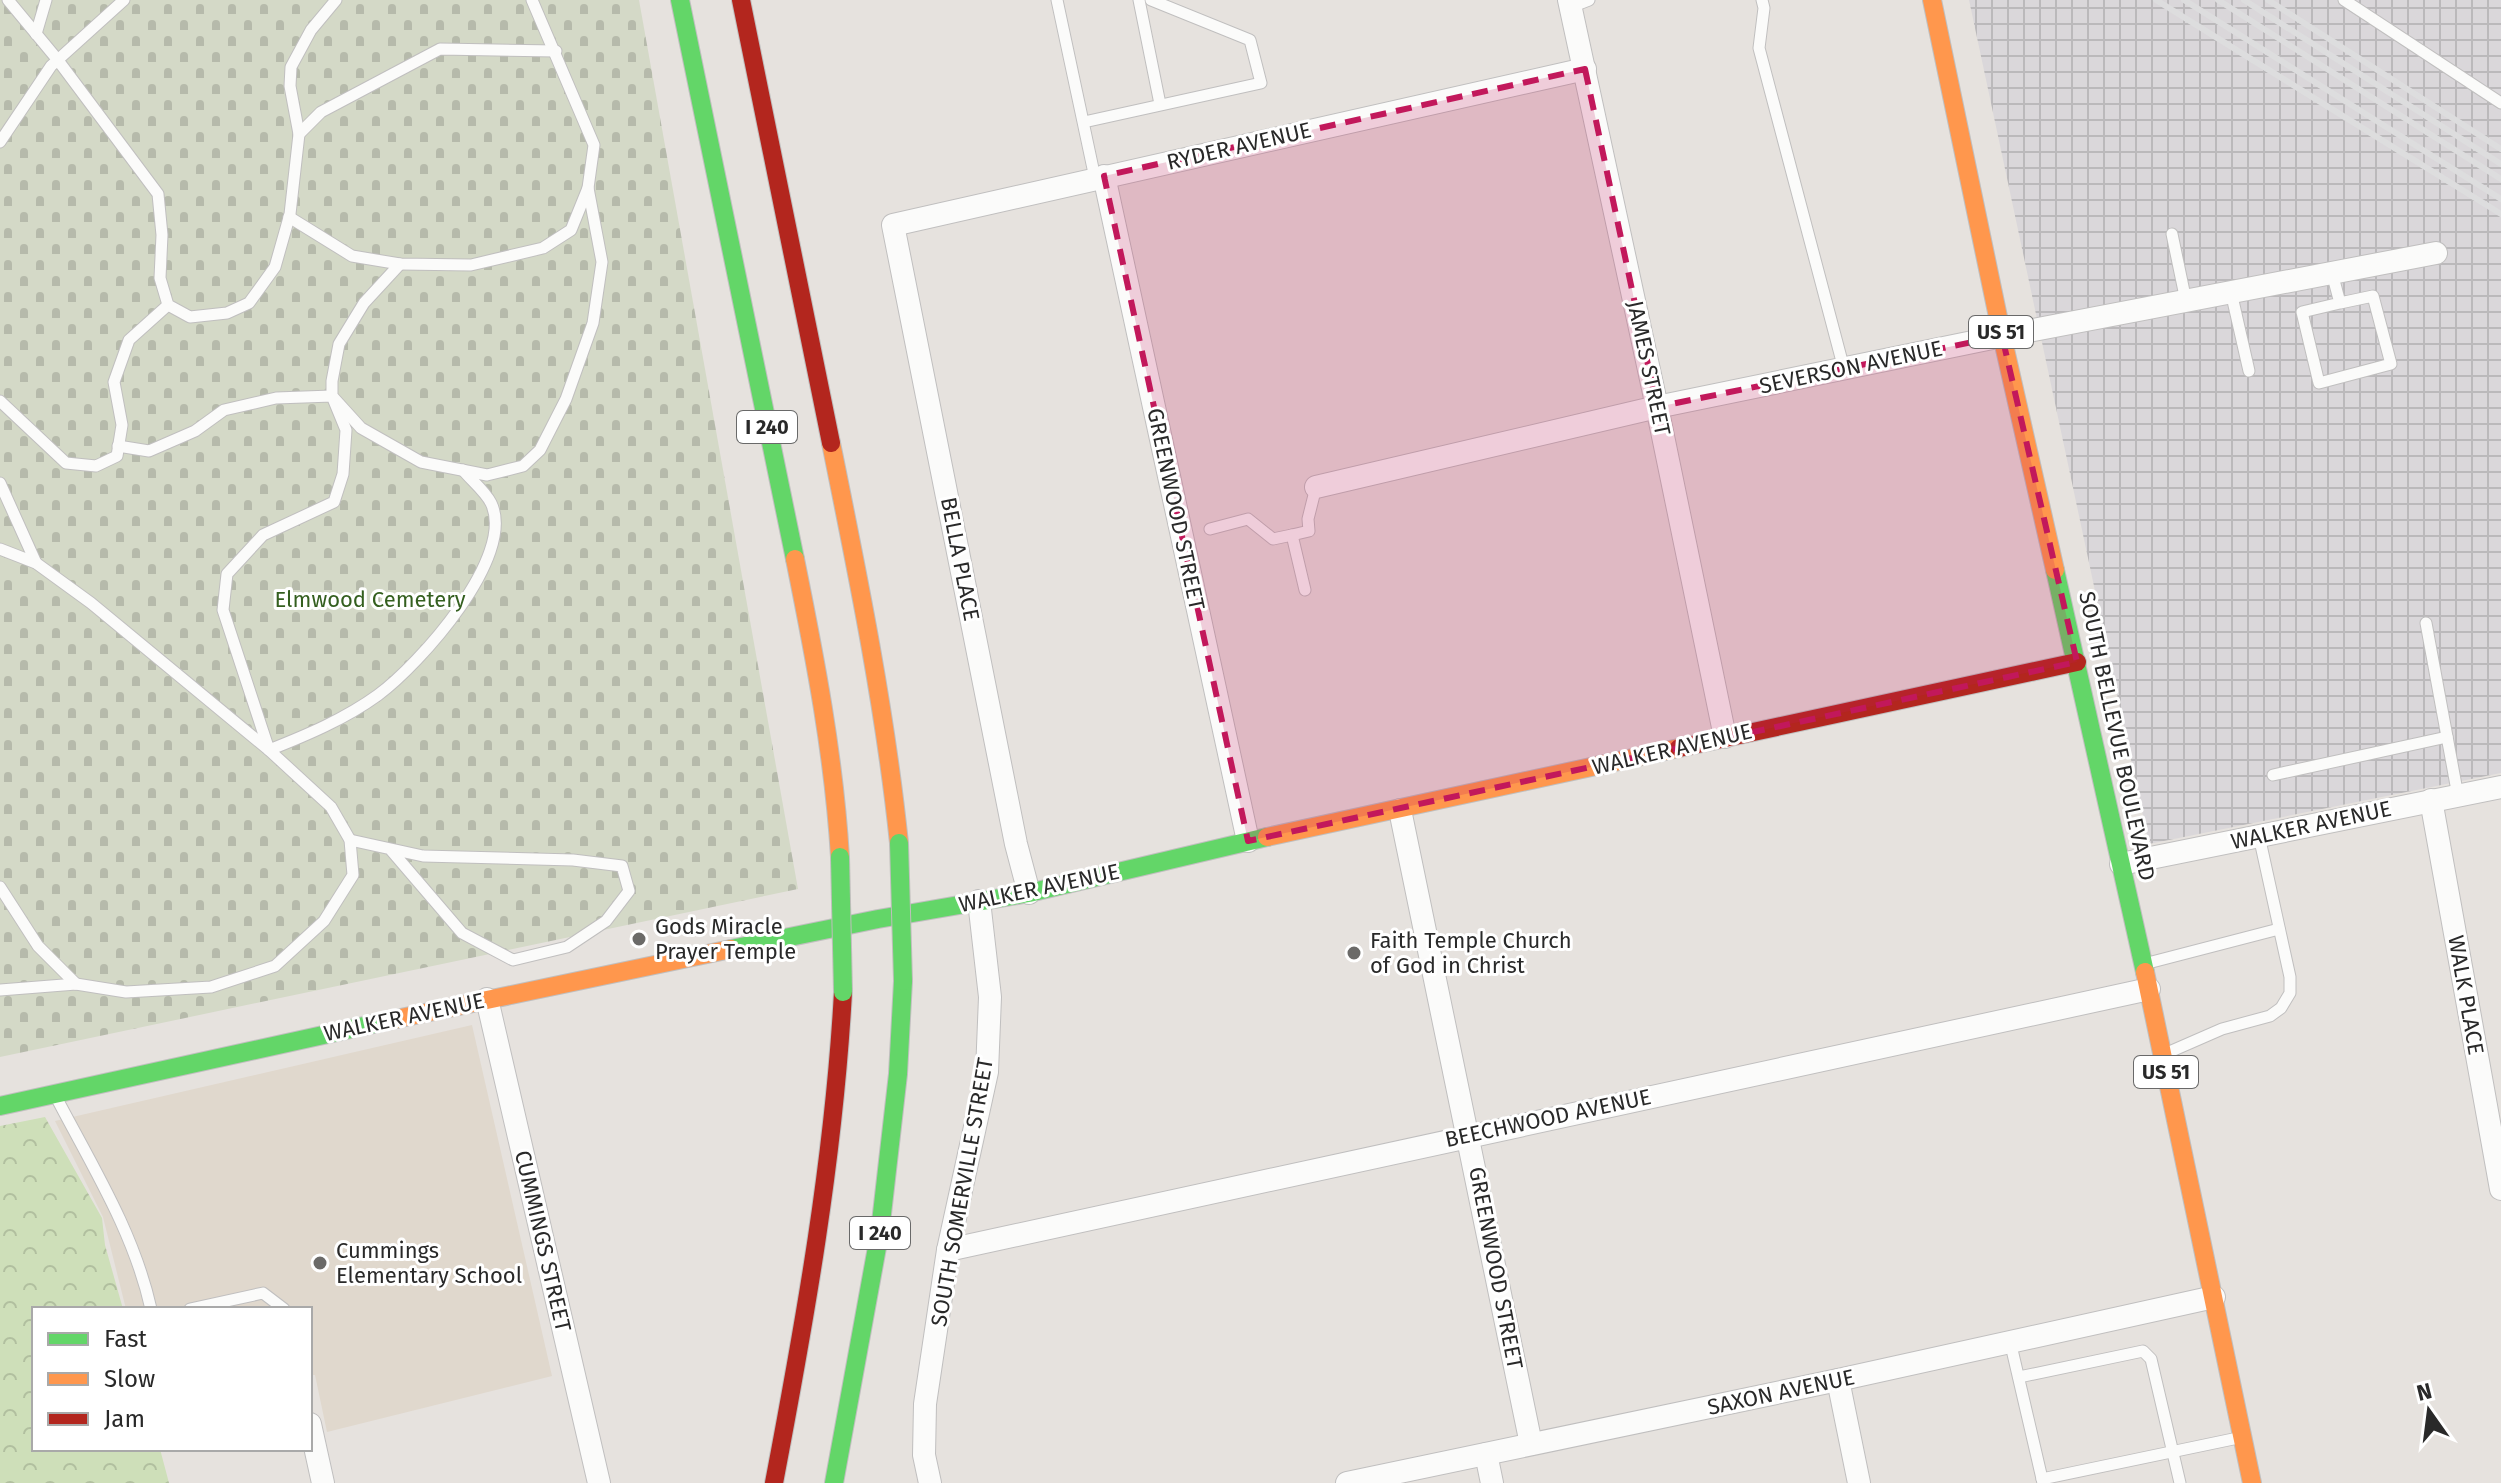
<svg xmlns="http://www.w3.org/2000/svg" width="2501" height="1483" font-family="'Fira Sans',sans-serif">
<defs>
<pattern id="industrial-grid" width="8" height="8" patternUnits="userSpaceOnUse" patternTransform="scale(2)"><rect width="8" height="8" fill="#dad7da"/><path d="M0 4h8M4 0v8" fill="none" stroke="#bbb9bb"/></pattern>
<pattern id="cemetery-stones" width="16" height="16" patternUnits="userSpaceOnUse" patternTransform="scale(2)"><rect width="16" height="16" fill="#d4d9c7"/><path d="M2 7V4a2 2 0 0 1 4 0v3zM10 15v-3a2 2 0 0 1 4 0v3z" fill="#b6baab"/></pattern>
<pattern id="park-crowns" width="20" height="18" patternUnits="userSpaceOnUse" patternTransform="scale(2)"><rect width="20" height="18" fill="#cedfb9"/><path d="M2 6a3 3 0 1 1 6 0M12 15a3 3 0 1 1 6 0" fill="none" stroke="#b1bf9f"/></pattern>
</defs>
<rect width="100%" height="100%" fill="#e6e2de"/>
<path fill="url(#industrial-grid)" d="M1969 0H2501V773L2149 844Z"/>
<path fill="#e0d8cd" d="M472 1025 552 1376 327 1432 315 1375H310V1309H126L103 1217 55 1121Z"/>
<path fill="url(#cemetery-stones)" d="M0 0H639L798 889 0 1057Z"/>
<path fill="url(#park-crowns)" d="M45 1117 102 1218 105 1245 123 1309H34V1449H160L169 1483H0V1126Z"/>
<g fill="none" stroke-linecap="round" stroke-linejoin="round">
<g stroke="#c0bfbf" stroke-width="13">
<g id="lane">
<path d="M8 0 57 59 158 194 162 235 160 278 168 305 190 317 227 313 249 303 275 267 290 214 299 134 290 86 291 67 311 30 336 0"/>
<path d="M1057 0 1095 178"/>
<path d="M1139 0 1160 104"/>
<path d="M1762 0 1764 8 1759 48 1844 369"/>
<path d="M2344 0 2501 103"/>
<path d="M1571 7 1589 0"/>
<path d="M36 34 46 0"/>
<path d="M1084 122 1261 83 1250 40 1151 0"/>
<path d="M299 134 321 112 440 49 556 51"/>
<path d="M0 142 51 66 124 0"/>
<path d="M289 217 352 256 400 264 471 265 543 248 571 230 588 188 594 145 532 0"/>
<path d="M2172 234 2186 301"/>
<path d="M400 264 364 303 339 344 332 381V396L361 428 421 462 487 475 523 466 540 450 566 399 593 323 602 262 588 188"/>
<path d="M2332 273 2340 303 2302 312 2319 383 2391 364 2373 296 2340 303"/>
<path d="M2231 292 2249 371"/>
<path d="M0 401 66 463 96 466 117 456 122 425 114 382 129 340 168 305"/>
<path d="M118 446 149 451 195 431 224 410 276 398 332 396 346 430 343 474 334 502 263 535 227 574 223 610 269 750C307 735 345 719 378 695 419 665 517 556 491 503 485 491 471 480 463 470"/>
<path d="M0 483 36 563"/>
<path d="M1210 529 1248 519 1273 539 1292 535"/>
<path d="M0 549 36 563 91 603 269 750 331 807 350 840 353 875 324 921 275 966 211 987 126 992 76 984 0 990"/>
<path d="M1305 590 1292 535 1309 531 1308 519 1316 487"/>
<path d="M2426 623 2458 796"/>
<path d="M2273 775 2447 737"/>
<path d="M350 840 423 856 573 860 622 866 629 891 606 921 567 947 513 960 462 933 390 849"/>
<path d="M0 887 38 946 76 984"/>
<path d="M2148 963 2279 929"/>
<path d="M2167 1053 2222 1029 2270 1016 2281 1008 2290 993V977L2259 836"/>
<path d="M55 1095C91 1164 134 1232 151 1309"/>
<path d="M190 1309 263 1293 284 1309"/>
<path d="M2010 1341 2043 1483"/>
<path d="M2019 1377 2143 1351 2151 1359 2180 1483"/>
<path d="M2042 1479 2238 1438"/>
</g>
</g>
<g stroke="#c0bfbf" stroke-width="24">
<g id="street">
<path d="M1569 0 1657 407 1725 737"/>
<path d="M1104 176 1248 841"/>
<path d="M1316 487 1657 407 2002 336 2436 253"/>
<path d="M2431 800 2501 1189"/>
<path d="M1400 810 1531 1444"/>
<path d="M2121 864 2501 787"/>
<path d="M1029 893 1016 844 893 225 1585 69"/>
<path d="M487 999 599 1483"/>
<path d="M948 1250 2149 989"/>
<path d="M1838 1380 1859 1483"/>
<path d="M310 1424 323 1483"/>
<path d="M1486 1454 1492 1483"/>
<path d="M930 1483 924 1455 925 1404 948 1250 987 1072 990 997 979 901"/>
<path d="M1347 1483 1838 1380 2214 1297"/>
</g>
</g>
<g stroke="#c0bfbf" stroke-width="20">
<g id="fast">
<path d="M680 0 795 559"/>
<path d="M2055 570 2145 972"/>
<path d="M731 949 878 919 1029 893 1267 837"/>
<path d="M0 1106 396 1019"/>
<path d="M834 1483 880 1231 898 1074 903 981"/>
</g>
</g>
<g stroke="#c0bfbf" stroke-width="20">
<g id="slow">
<path d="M1932 0 2002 336 2055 570"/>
<path d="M831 443C858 576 885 708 899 843"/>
<path d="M795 559C815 658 834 756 840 857"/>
<path d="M1267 837 1679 748"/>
<path d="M2145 972 2252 1483"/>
<path d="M396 1019 731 949"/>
</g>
</g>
<g stroke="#c0bfbf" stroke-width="20">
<g id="jam">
<path d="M741 0 831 443"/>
<path d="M1679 748 2077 662"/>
<path d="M774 1483C805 1320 834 1158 843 992"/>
</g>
</g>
<use href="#lane" stroke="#fbfbfa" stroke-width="11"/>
<use href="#street" stroke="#fbfbfa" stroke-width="22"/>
<use href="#fast" stroke="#63d668" stroke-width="18"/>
<use href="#slow" stroke="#ff974d" stroke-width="18"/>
<use href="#jam" stroke="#b3261e" stroke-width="18"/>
<g stroke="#ddddde" stroke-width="6">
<path d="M2156 0 2501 214"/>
<path d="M2184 0 2501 199"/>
<path d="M2218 0 2501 179"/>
<path d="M2244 0 2501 164"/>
<path d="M2268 0 2501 149"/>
</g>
<g stroke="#bfbebc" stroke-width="20" stroke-linecap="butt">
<g id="fast-bridge">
<path d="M899 843 903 981"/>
<path d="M840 857 843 992"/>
</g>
</g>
<use href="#fast-bridge" stroke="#63d668" stroke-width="18"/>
</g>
<path fill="#c2185b" fill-opacity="0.2" stroke="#c2185b" stroke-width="6" stroke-dasharray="16 10" stroke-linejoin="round" d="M1585 69 1657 407 2002 336 2077 662 1248 841 1104 176Z"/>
<g fill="#6b6a68" stroke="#fff" stroke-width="3">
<circle cx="639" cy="939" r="8"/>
<circle cx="1354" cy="953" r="8"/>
<circle cx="320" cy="1263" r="8"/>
</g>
<g text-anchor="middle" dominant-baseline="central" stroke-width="6" stroke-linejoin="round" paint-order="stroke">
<g fill="#fff" stroke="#696969" stroke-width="2">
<rect x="1969" y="316" width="64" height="32" rx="6"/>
<rect x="737" y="411" width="60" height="32" rx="6"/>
<rect x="2134" y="1056" width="64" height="32" rx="6"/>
<rect x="850" y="1217" width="60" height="32" rx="6"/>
</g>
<g font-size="20" font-weight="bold" fill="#292929">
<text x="2001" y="332">US 51</text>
<text x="767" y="427">I 240</text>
<text x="2166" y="1072">US 51</text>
<text x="880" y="1233">I 240</text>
</g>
<g font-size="22" fill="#292929" stroke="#fff">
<text transform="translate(1239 146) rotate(-13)">RYDER AVENUE</text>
<text transform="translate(1851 367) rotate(-12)">SEVERSON AVENUE</text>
<text transform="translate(1649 368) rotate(78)">JAMES STREET</text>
<text transform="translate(1176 509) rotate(78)">GREENWOOD STREET</text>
<text transform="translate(960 559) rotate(79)">BELLA PLACE</text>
<text transform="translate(2117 736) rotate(78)">SOUTH BELLEVUE BOULEVARD</text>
<text transform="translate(1672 749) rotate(-13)">WALKER AVENUE</text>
<text transform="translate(2311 825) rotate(-12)">WALKER AVENUE</text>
<text transform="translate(1039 888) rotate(-12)">WALKER AVENUE</text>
<text transform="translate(2466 995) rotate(80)">WALK PLACE</text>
<text transform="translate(404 1017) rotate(-12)">WALKER AVENUE</text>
<text transform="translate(1548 1118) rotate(-12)">BEECHWOOD AVENUE</text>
<text transform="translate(962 1192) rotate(-80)">SOUTH SOMERVILLE STREET</text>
<text transform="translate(543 1241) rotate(77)">CUMMINGS STREET</text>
<text transform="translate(1496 1268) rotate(79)">GREENWOOD STREET</text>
<text transform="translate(1781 1392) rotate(-12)">SAXON AVENUE</text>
</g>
<g font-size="22" fill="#345f1f" stroke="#fff">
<text x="370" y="599">Elmwood Cemetery</text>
</g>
<g font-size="22" fill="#292929" stroke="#fff" text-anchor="start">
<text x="655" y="926">Gods Miracle<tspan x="655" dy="25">Prayer Temple</tspan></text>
<text x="1370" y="940">Faith Temple Church<tspan x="1370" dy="25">of God in Christ</tspan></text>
<text x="336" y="1250">Cummings<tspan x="336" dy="25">Elementary School</tspan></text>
</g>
</g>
<rect x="32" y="1307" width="280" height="144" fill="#ffffff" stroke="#a9a9a9" stroke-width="2"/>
<rect x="48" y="1333" width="40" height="12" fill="#63d668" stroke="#a9a9a9" stroke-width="2"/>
<text x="104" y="1347" font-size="24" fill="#292929">Fast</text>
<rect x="48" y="1373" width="40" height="12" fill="#ff974d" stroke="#a9a9a9" stroke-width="2"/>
<text x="104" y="1387" font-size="24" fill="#292929">Slow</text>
<rect x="48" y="1413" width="40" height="12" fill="#b3261e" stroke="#a9a9a9" stroke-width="2"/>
<text x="104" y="1427" font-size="24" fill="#292929">Jam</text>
<g transform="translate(2429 1411) rotate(346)" stroke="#ffffff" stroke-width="6" paint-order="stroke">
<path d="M0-6L14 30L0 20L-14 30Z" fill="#292929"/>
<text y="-12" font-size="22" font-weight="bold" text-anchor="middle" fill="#292929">N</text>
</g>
</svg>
